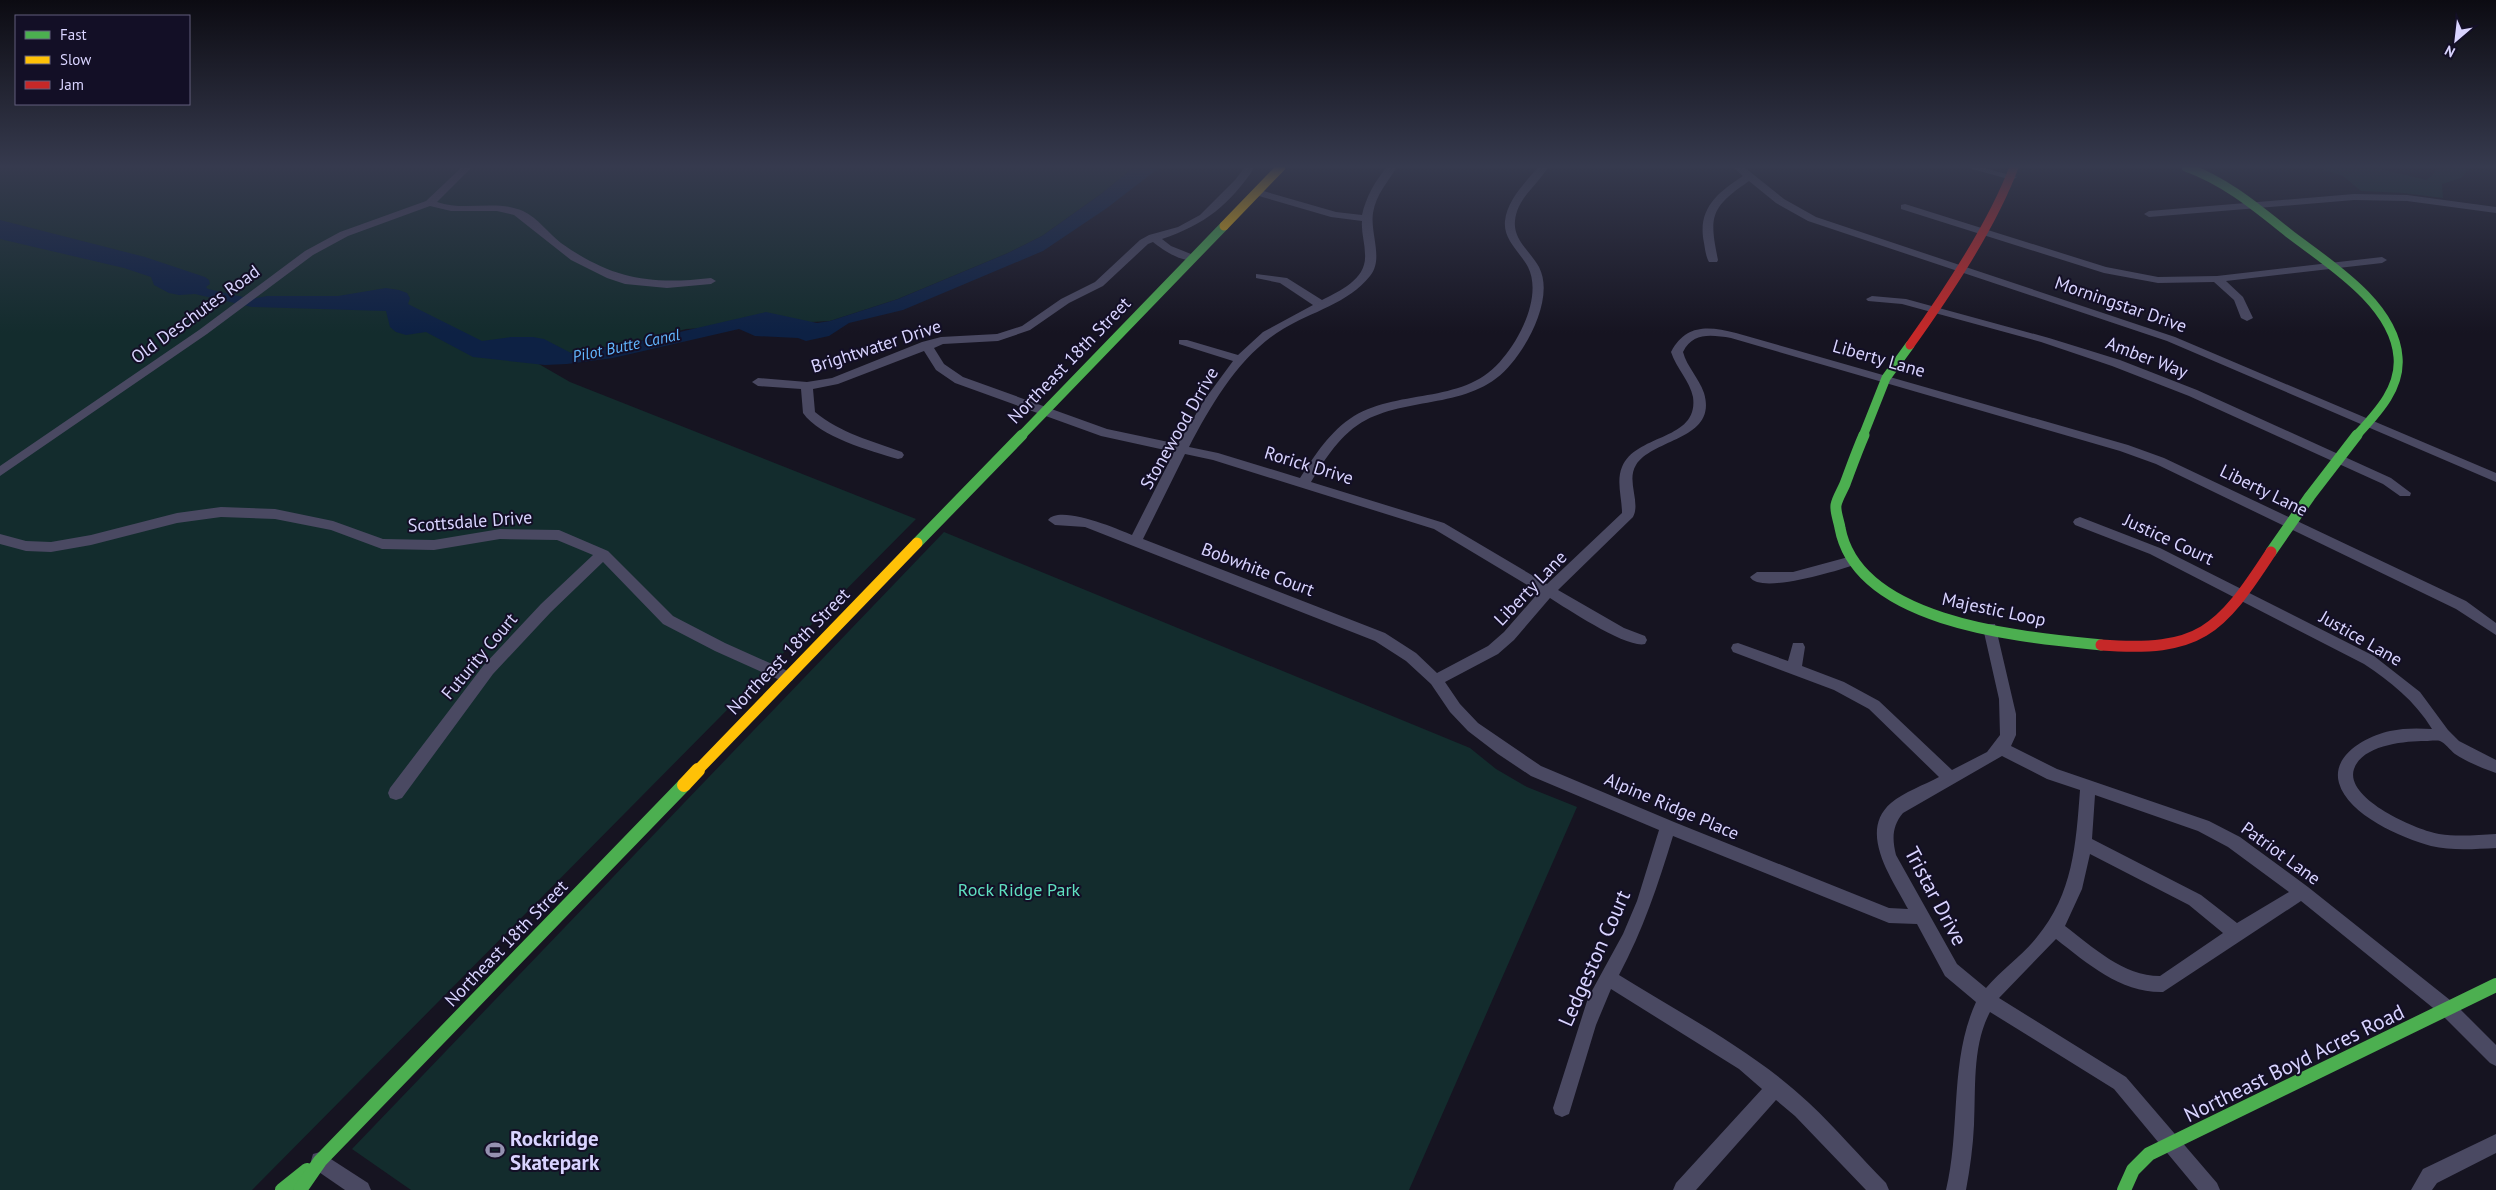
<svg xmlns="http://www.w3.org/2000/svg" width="2496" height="1190" font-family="'PT Sans',sans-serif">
<rect width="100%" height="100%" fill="#161421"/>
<g fill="#132c2d">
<path d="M0 167H1134L1101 194 1042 236 1008 253 898 299 830 321 686 329 632 343 571 353 497 340 570 382 916 519 252 1190H0Z"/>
<path d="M2316 167H2371L2427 180 2440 167H2470L2461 178 2442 184 2443 198 2403 193 2361 191 2343 176Z"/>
<path d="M944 532 1470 748 1496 769 1527 787 1577 807 1409 1190H411L352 1149Z"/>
</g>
<path fill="#0d2144" d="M1134 167H1160L1107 208 1043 251 903 310 849 323 829 336 806 341 798 338 755 336 739 329 613 358 567 364 545 365 473 357 426 332 406 335 396 332 390 327 386 311 252 307 195 294 179 295 169 293 154 285 151 277 124 268 0 239V220L145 257 205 277 209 280 210 284 206 287 208 289 252 299 267 296H338L386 288 399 290 407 293 410 298 408 304 482 341 511 337H533L544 339 571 353 632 343 766 312 817 323 830 321 898 299 1008 253 1042 236 1101 194Z"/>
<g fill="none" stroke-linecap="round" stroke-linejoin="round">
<g fill="#4a4962" fill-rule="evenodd">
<path d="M462 167H472L437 202C465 212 495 199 523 211 538 218 548 233 561 243 612 279 650 285 711 278L716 281 711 284 667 288 625 284 607 278 571 260 514 215 497 211H451L430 206 348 236 313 255 207 334 0 476V466L199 330 305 251 340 232 426 201Z"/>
<path d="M1245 167H1255C1229 205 1206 224 1162 239L1171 246 1196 256V260C1182 263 1163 250 1153 242L1148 244 1103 286 1069 303 1030 330 998 341 943 344 934 348 944 364 963 377 1107 429 1178 444 1205 399 1233 361 1179 344V340H1187L1238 355 1263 332 1313 305 1280 283 1256 278V274L1287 278 1322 300C1341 290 1367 279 1365 254 1365 243 1361 232 1362 221L1331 217 1252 194V190H1260L1336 212 1362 215C1366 197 1375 181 1387 167H1397C1388 182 1376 194 1373 213 1370 234 1384 259 1370 276 1349 303 1311 312 1283 329 1240 355 1212 403 1189 447L1218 453 1300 478C1315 455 1330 431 1354 416 1401 388 1467 405 1503 358 1521 337 1542 295 1528 267 1520 252 1503 240 1505 221 1507 200 1526 182 1538 167H1548C1538 185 1517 198 1515 221 1513 240 1531 252 1539 267 1554 296 1530 342 1511 364 1475 409 1412 396 1366 420 1341 433 1325 459 1311 482L1444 523 1547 584 1622 513C1622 498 1616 481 1622 467 1636 433 1699 441 1693 397 1690 381 1676 368 1671 352 1686 324 1708 326 1736 333L2128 445 2164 458 2466 601 2496 623V635L2456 609 2156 464 2120 451 1731 338C1711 335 1693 332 1683 352 1687 367 1699 378 1704 393 1718 440 1653 438 1636 465 1626 481 1641 502 1633 517L1558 590 1624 628 1645 636 1647 640 1645 644C1628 649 1567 609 1550 598L1514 640 1498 654 1445 682 1460 704 1478 723 1541 766 1674 822 1889 908 1908 909C1893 880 1857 832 1891 803 1904 792 1924 785 1939 777L1869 709 1834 690 1733 652 1731 648 1733 644 1738 643 1788 661 1793 643H1803L1805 647 1802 666 1844 682 1879 701 1952 770 1987 752 2000 735 1999 699 1983 628 1985 624H1995L2016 714V735L2011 746 2057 769 2209 821 2240 837 2308 887 2455 1004 2496 1045V1066L2490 1063 2443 1016 2301 901 2163 992C2121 993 2088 964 2056 939L1999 998 2126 1077 2217 1183 2220 1190H2198L2114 1089 1990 1012C1972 1046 1976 1088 1974 1125 1973 1147 1970 1168 1966 1190H1946C1961 1128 1949 1061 1976 1002L1945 976 1917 924 1889 923 1673 836C1658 885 1643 930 1619 975 1683 1015 1754 1051 1809 1103 1836 1128 1860 1157 1886 1183L1889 1190H1866L1795 1116 1776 1100 1696 1190H1673L1676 1183 1762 1089 1739 1069 1611 989 1596 1025 1569 1114 1562 1117 1555 1114 1553 1108 1588 998 1623 934 1637 901 1659 830 1531 776 1498 754 1468 731 1450 712 1431 684 1406 661 1375 641 1085 527 1055 525 1048 520C1059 504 1118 529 1132 535L1174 452 1101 436 955 383 936 370 924 351 838 384 813 389 815 412C840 433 872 441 902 452L904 455 902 458 898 459C870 451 820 437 803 413L801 389 758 386 752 382 758 378 807 382 832 378 922 342 941 337 997 334 1022 326 1061 299 1095 282 1140 240 1149 235 1178 227 1200 215 1235 180ZM1185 454 1213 460 1434 529 1539 592 1504 632 1488 646 1437 673 1416 653 1385 633 1143 539ZM2002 756 2047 779 2080 790C2076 844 2073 894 2037 937 2022 956 2001 970 1986 988L1957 964 1896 855C1892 839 1892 826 1903 813ZM2095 795 2198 831 2228 847 2289 892 2237 923 2201 895 2092 839ZM2090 854 2189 905 2223 933 2160 976C2123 976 2093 947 2065 926L2082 889Z"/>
<path d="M1733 167H1744L1784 199 1816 217 2175 337 2496 473V482L2167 341 1808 221 1776 203 1749 181C1710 208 1709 216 1718 260L1717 262H1709C1706 257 1705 249 1704 243 1697 209 1717 193 1743 176Z"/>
<path d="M1965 167H1981L2017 177 2012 180Z"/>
<path d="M2354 194 2407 195 2496 207V213L2407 201 2354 200 2149 217 2144 214 2149 211Z"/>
<path d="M1905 204 2106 267 2158 277 2217 276 2382 257 2387 260 2382 263 2226 281 2243 297 2253 318 2247 321 2241 318 2234 300 2214 282 2158 283 2104 273 1901 209V205Z"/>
<path d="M1872 296 1906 299 2049 338 2120 360 2197 390 2391 478 2411 493 2410 496H2400L2383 484 2189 396 2112 366 2041 342 1902 304 1868 301 1866 299Z"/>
<path d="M221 507 275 509 333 521 383 539 434 540 500 529 559 530 608 551 673 616 725 643 792 673 794 677 792 681H782L715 651 663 624 603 562 551 612 493 674 402 798 396 800 390 798 388 793 390 788 483 666 541 604 593 555 557 540 500 539 434 550 382 549 331 530 275 519 221 517 177 523 91 545 51 552 26 551 0 544V534L26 541 51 542 91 535 177 513Z"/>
<path d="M2080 517 2160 548 2374 656 2420 692 2448 730 2459 741 2496 760V773C2482 768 2467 762 2455 754 2450 750 2445 743 2440 741 2437 740 2429 741 2425 741 2405 741 2362 745 2354 769 2344 799 2417 830 2439 834 2458 837 2477 835 2496 834V848C2475 849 2452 851 2431 846 2402 838 2348 815 2339 783 2331 755 2367 736 2390 731 2403 728 2418 728 2432 729 2415 701 2390 681 2364 664L2150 554 2075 525 2073 522 2075 519Z"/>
<path d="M1852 556 1859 561 1857 564C1840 570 1760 595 1750 577L1757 572H1793Z"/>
<path d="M2496 1134V1153L2437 1183 2432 1190H2411L2423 1169Z"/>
<path d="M320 1152 368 1183 371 1190H345L313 1168 311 1161 313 1154Z"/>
</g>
<g stroke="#4caf50" stroke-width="9">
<path d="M2186 167C2227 182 2257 208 2291 235 2329 264 2394 304 2398 357 2401 389 2376 414 2356 436"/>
<path d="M1021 436 1224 226"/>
<path d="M1863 436 1886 378 1910 345"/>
</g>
<g stroke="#4caf50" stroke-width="11">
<path d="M1864 435C1857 451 1851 468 1845 484 1842 491 1837 499 1836 505 1835 512 1839 521 1840 528 1858 624 2023 637 2101 645"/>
<path d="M917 543 1022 435"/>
<path d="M2271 552 2310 496 2357 435"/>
</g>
<g stroke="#4caf50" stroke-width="14">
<path d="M282 1190 307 1170"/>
<path d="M300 1190 320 1161 684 785"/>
<path d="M2124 1190 2133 1170 2149 1154 2496 985"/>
</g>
<path stroke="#ffc107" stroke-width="9" d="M1224 226 1281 167"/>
<path stroke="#ffc107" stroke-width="11" d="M697 771 917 543"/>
<path stroke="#ffc107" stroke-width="14" d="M684 785 698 770"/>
<path stroke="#c62828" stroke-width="9" d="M1910 345C1947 293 1992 226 2014 167"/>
<path stroke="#c62828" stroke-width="11" d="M2101 645C2200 652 2219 632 2271 552"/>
</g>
<linearGradient id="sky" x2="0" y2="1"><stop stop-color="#0c0b12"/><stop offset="0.5" stop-color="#363a4e"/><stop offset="1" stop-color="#363a4e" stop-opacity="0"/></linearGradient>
<rect width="2496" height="333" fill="url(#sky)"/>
<defs>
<g id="stadium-bare" transform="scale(1.5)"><path d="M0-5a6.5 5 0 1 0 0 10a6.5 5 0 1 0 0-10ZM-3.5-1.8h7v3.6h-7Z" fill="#9591b1" stroke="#130f26" stroke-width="2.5" paint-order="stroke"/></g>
</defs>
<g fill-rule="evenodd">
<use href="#stadium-bare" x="495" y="1150"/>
</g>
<g text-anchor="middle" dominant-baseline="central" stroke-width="4" stroke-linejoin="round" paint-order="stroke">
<g font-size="16" font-style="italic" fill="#62b6ff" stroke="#130f26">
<text transform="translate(626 345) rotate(-12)">Pilot Butte Canal</text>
</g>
<g font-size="18" fill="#d9d4ff" stroke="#130f26">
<text transform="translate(2121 304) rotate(19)">Morningstar Drive</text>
<text transform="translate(195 314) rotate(-36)">Old Deschutes Road</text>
<text transform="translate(876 346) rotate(-18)">Brightwater Drive</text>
<text transform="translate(2147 357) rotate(21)">Amber Way</text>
<text transform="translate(1879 358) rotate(16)">Liberty Lane</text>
<text transform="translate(1069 360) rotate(-46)">Northeast 18th Street</text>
<text transform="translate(1179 428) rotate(-60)">Stonewood Drrive</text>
<text transform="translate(1309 465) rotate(17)">Rorick Drive</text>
<text transform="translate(2264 490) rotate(26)">Liberty Lane</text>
<text transform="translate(470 521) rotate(-4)">Scottsdale Drive</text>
<text transform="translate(2169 539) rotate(25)">Justice Court</text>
<text transform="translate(1258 569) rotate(21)">Bobwhite Court</text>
<text transform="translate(1530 588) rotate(-46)">Liberty Lane</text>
<text transform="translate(1994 609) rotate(12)">Majestic Loop</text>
<text transform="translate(2361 638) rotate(30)">Justice Lane</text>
<text transform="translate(788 651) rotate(-46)">Northeast 18th Street</text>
<text transform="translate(479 656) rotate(-50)">Futurity Court</text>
<text transform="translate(1672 806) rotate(23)">Alpine Ridge Place</text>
<text transform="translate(2281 853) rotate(36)">Patriot Lane</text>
<text transform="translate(506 943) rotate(-46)">Northeast 18th Street</text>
</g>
<g font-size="18" fill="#5fe0c0" stroke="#130f26">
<text x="1019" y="889">Rock Ridge Park</text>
</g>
<g font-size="21" fill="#d9d4ff" stroke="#130f26">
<text transform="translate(1936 896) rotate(62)">Tristar Drive</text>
<text transform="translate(1594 958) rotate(-66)">Ledgeston Court</text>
<text transform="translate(2294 1063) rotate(-26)">Northeast Boyd Acres Road</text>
</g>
<g font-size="21" font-weight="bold" fill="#d9d4ff" stroke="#130f26" text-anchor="start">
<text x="510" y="1138">Rockridge<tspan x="510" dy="24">Skatepark</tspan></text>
</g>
</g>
<rect x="15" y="15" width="175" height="90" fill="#130f26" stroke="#625e7d"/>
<rect x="25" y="31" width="25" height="8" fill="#4caf50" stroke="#625e7d"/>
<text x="60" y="40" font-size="15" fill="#d9d4ff">Fast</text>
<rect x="25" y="56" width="25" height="8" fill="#ffc107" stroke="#625e7d"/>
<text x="60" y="65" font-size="15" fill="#d9d4ff">Slow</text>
<rect x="25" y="81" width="25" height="8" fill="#c62828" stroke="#625e7d"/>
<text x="60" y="90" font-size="15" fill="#d9d4ff">Jam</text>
<g transform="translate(2456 40) rotate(208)" stroke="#130f26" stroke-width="4" paint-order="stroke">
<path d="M0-4L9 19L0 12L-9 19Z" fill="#d9d4ff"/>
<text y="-8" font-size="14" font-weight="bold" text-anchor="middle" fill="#d9d4ff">N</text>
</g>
</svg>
